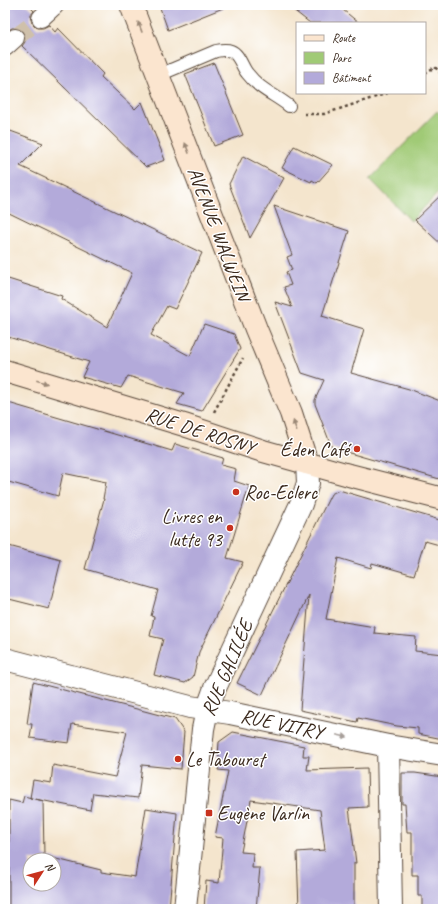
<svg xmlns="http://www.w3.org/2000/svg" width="448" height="914" font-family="Caveat,sans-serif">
<rect width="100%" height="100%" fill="#fff"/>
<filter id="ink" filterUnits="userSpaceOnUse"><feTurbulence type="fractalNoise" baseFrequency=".025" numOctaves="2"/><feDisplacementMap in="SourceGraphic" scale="8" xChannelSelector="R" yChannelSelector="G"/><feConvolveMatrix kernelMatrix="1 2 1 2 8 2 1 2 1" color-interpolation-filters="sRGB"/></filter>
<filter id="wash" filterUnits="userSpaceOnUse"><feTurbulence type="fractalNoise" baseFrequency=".012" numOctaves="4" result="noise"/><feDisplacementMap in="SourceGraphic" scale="16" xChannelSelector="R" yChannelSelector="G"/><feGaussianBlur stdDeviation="0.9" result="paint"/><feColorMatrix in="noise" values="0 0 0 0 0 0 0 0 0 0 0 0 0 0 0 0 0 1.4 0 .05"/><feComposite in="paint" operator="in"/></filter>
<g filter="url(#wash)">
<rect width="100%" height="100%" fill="#f4e5cd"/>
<path fill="#a0ca76" stroke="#6e7a4a" d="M437 111 443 117V188L411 221 370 179Z"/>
<g id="blocks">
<g fill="#b3aada" fill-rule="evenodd">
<path d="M5 5H28L34 11 31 15V20L34 25 38 28H43L49 25 55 32 58 28 103 74 101 77 135 109 142 102 165 160 146 167 22 46 25 42V36L23 31 18 28H12L7 31 5 29Z"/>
<path d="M159 5H227L228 6 168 30Z"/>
<path d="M287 5H337L359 23H310Z"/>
<path d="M214 63 243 135 214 146 185 74Z"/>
<path d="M5 129 43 143 20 166 202 253 175 309 167 306 151 335 190 356 204 324 234 334 240 349 202 411 177 404 184 393 128 376 121 388 82 377 89 362 5 336V278L62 296 61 299 107 327 132 273 5 211Z"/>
<path d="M294 146 333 165 317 183 312 180 311 182 282 168Z"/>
<path d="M243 156 284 178 250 238 229 184Z"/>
<path d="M443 193V246L415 220Z"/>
<path d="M274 206 349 231 322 316 364 329 351 373 409 389 443 402V480L332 448 315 404V400L324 380 302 373 275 302 292 307 284 287 291 285 286 272 292 270 287 257 292 255Z"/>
<path d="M5 402 172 451 175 444 223 458 221 465 236 469 234 481 249 486 227 558 243 562 199 652 193 677 185 683 154 675 163 639 150 636 154 617 151 616 158 590 85 569 104 499H103L106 482 63 473 58 496 5 481Z"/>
<path d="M339 490 443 521V546L425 541 414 575 372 563 371 568 338 558 326 619 375 627 374 633 416 637 415 651 443 654V739L418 734V728L397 726 358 718 357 722 300 710 309 595 262 695 237 683 331 494Z"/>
<path d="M5 545 61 560 49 609 5 598Z"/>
<path d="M33 682 175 719 184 732 181 769 142 765 138 798 93 793 90 810 30 798 33 780 51 783 53 765 115 777 127 732 72 724 69 743 30 738 32 724H27Z"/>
<path d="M233 732 304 746 303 756H309L307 770 367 768 368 807 349 808 356 863H354V909H299L297 852 325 850 320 810 251 800 241 852 253 853 252 868H260L256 909H204L206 881 219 883 223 838 215 837 228 771 218 770 220 756H218L219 742Z"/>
<path d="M402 773H415L443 777V909H422V896H418V875H412V832H407L405 804H402Z"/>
<path d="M24 796 43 801 44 856 101 870V872L135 877 146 808 177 813 169 909H9V800L22 803ZM30 860H54V884H30Z"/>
</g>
</g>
</g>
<g filter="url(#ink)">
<use href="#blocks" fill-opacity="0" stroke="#574638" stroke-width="1"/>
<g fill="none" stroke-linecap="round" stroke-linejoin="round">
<path stroke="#cfc0aa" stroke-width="18" stroke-dasharray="18 9" stroke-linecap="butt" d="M15 38 41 18"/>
<g stroke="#574638" stroke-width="14">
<path id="service" d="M159 75 216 51C221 50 226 49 231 51 239 54 242 67 247 73 260 90 274 94 289 106"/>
</g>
<g stroke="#574638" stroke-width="20">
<g id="pedestrian">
<path d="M41 18 55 5"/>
<path d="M5 47 15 38"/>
</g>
</g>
<g stroke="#574638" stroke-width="24">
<g id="minor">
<path d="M5 659 190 707 230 713 388 746 443 755"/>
<path d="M388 746 391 909"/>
<path d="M185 909 203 729 207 710 215 688 301 504 308 483 307 463"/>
</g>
</g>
<g stroke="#574638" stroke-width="24">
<g id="secondary">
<path d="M131 5 256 329 291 413 307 463"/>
<path d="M5 371 184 425 263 451 349 475 443 499"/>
</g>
</g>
<g stroke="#574638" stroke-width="2.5" stroke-dasharray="3 3" stroke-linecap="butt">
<path d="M425 73 435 67 443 76"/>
<path d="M304 114H324L388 93"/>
<path d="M214 412 243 358"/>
</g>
<use href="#service" stroke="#fff" stroke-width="12"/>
<use href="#pedestrian" stroke="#fff" stroke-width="18"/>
<use href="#minor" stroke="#fff" stroke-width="22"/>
<use href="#secondary" stroke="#fbe5cf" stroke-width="22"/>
</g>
<defs><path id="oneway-solid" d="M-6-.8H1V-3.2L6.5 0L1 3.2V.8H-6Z"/></defs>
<g fill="#9b8876">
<use href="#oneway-solid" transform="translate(140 27) rotate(-111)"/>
<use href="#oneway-solid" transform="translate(187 148) rotate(-111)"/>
<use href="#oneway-solid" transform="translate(42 382) rotate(17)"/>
<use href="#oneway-solid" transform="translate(295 426) rotate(-108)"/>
</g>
<use fill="#a79f9a" href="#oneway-solid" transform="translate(342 736) rotate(12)"/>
</g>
<g fill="#c8321e" stroke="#fff" stroke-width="1.5">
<circle cx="357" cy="449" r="4"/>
<circle cx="236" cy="492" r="4"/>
<circle cx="230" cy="528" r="4"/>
<circle cx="178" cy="759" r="4"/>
<rect x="205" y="809" width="8" height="8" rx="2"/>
</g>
<g text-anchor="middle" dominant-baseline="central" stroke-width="3" stroke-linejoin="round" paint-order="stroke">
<g font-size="20" fill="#3b2a1e" stroke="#fff">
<text transform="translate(219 234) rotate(69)">AVENUE WALWEIN</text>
<text transform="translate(200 431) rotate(18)">RUE DE ROSNY</text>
<text transform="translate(227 668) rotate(-67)">RUE GALILÉE</text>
<text transform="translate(282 724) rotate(12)">RUE VITRY</text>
</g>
<g font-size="20" fill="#3b2a1e" stroke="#fff" text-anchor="start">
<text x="349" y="449" text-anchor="end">Éden Café</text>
<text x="244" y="492">Roc-Eclerc</text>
<text x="222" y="516" text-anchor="end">Livres en<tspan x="222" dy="23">lutte 93</tspan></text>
<text x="186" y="759">Le Tabouret</text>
<text x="217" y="813">Eugène Varlin</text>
</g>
</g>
<rect width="448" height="914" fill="none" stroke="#fff" stroke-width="20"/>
<rect x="296" y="22" width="130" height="72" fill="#ffffff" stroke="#b1aaa5"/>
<rect x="304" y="35" width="20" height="6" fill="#fbe5cf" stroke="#b1aaa5"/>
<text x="332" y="42" font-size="12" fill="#3b2a1e">Route</text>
<rect x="304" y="52" width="20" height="12" fill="#a0ca76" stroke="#b1aaa5"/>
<text x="332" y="62" font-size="12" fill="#3b2a1e">Parc</text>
<rect x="304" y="72" width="20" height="12" fill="#b3aada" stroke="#b1aaa5"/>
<text x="332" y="82" font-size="12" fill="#3b2a1e">Bâtiment</text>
<g transform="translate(42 872) rotate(54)"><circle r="19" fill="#ffffff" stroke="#b1aaa5"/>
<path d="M0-3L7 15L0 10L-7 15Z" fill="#c8321e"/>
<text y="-6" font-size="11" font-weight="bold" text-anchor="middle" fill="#3b2a1e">N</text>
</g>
</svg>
